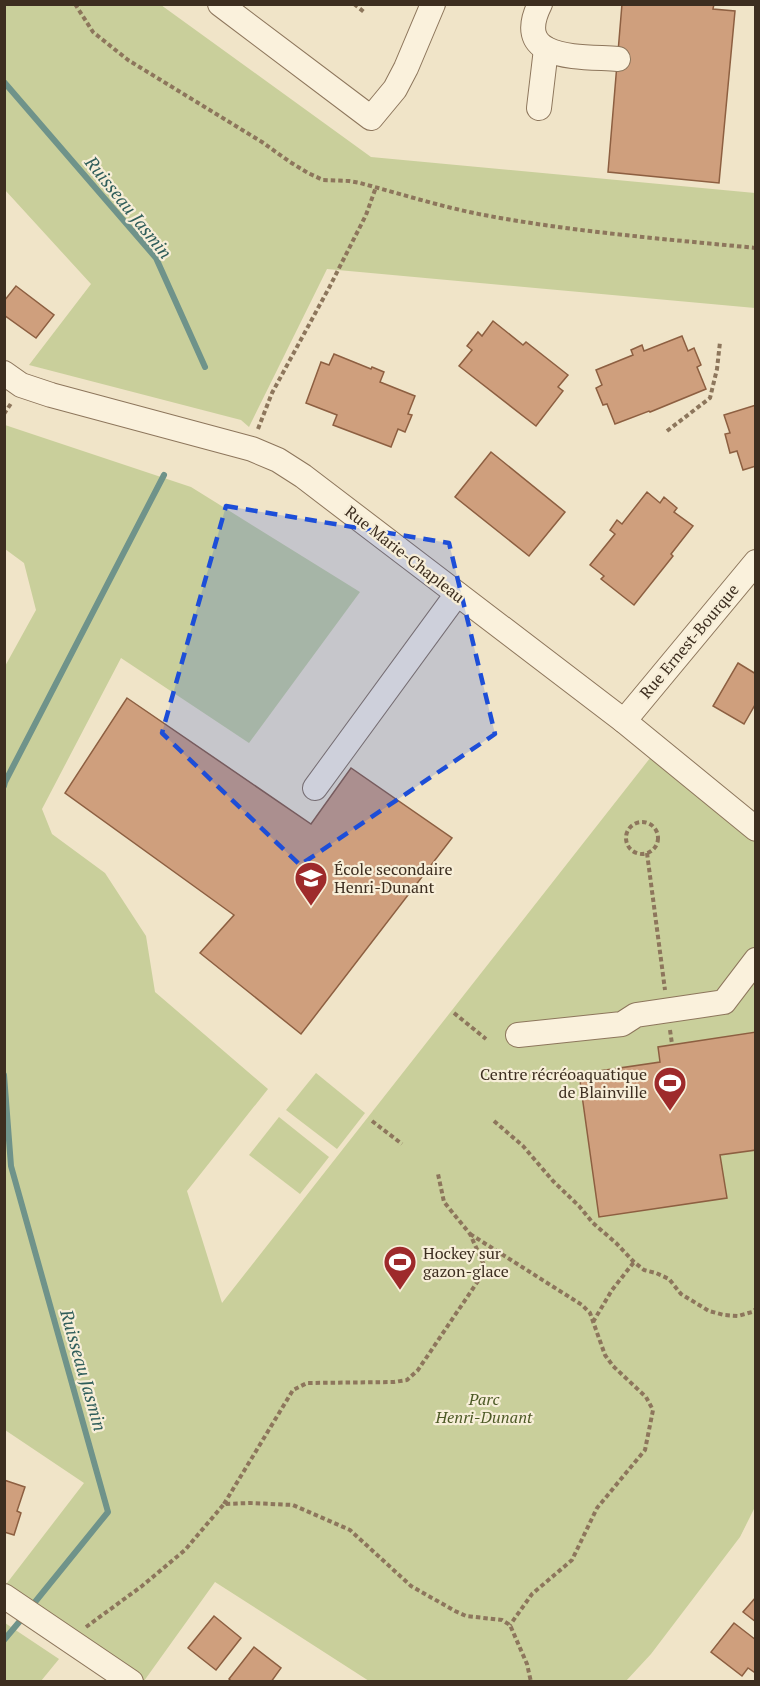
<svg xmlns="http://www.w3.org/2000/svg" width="760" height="1686" font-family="'PT Serif',serif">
<rect width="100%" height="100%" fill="#f0e4c8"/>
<g fill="#c9cf9b">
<path d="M5 4 161 5 371 157 755 193V308L327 269 249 427 241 420 29 365 91 284 5 190Z"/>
<path d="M5 425 191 487 360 592 249 743 121 658 42 809 52 834 105 873 146 936 155 992 268 1089 187 1191 222 1303 654 753 755 834 756 1505 740 1537 651 1654 626 1681H369L215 1582 144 1681H136L4 1587 84 1483 5 1430 4 668 36 610 24 563 5 549Z"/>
<path d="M316 1073 365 1113 337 1149 286 1110Z"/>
<path d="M279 1117 329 1157 300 1194 249 1155Z"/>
<path d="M5 1623 59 1659 41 1681H5Z"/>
</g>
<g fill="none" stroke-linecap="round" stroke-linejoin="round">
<g stroke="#6f938a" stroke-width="6">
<path d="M4 82 156 258 205 367"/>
<path d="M4 786 5 782 164 475"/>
<path d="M4 1075 11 1166 108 1512 31 1607"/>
<path d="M4 1640 25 1615"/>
</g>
</g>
<g fill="#cf9f7d" stroke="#8d5f41" stroke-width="1.5">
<path d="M622 4H714L713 9 735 11 719 183 608 172Z"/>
<path d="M16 286 54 315 36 338 4 315V301Z"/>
<path d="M493 321 523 345 526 342 568 375 558 387 563 391 536 426 459 366 472 350 467 346 478 332 482 336Z"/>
<path d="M682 336 688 351 694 348 701 365 697 367 706 389 650 412 649 411 615 424 607 404 603 405 596 388 602 385 596 370 633 355 631 350 642 345 644 351Z"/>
<path d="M334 354 371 369 372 367 384 372 380 382 415 396 408 414 412 415 405 432 398 429 391 447 333 425 337 415 306 403 321 362 329 365Z"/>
<path d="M756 405V466L743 470 737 451 730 453 725 434 730 433 724 415Z"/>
<path d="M491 452 565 512 529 556 455 497Z"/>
<path d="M647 492 660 503 664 497 677 508 674 512 693 526 671 554 673 556 634 605 601 579 604 576 590 565 615 534 610 530 617 520 622 524Z"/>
<path d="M738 663 756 674V703L744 724 713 706Z"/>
<path d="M127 698 311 824 351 768 452 838 301 1034 200 953 234 915 65 793Z"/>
<path d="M756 1032V1150L720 1155 727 1198 599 1217 579 1074 660 1062 658 1047Z"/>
<path d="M4 1480 25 1487 17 1511 21 1513 14 1535 4 1532Z"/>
<path d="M756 1597V1622L743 1612Z"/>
<path d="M214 1616 241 1638 216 1670 188 1648Z"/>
<path d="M734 1623 756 1640V1670L754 1672 748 1668 742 1676 711 1652Z"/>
<path d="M254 1647 281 1668 271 1682H232L229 1679Z"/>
</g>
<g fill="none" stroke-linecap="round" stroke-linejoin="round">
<g stroke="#8d765c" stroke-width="26">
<g id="minor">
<path d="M220 4 371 118 395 89 406 68 433 4"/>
<path d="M540 4C511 62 581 56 618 59"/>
<path d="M539 108 546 49"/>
<path d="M4 373 21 385 51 395 252 449 278 460 303 476 624 721 756 829"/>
<path d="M624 721 756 562"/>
<path d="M315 788 457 594"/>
<path d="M518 1035 622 1024 636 1015 724 1002 756 960"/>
<path d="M4 1596 131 1682"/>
</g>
</g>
<g stroke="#8d765c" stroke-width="4" stroke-dasharray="4.5 3" stroke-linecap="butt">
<path d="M75 4 93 32 128 60 262 142 290 162 308 173 323 180 349 181 360 183C401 194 442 207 484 215 574 232 665 239 756 248"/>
<path d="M354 4 364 12"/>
<path d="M4 414 12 402"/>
<path d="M258 429 272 393 330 286 366 215 376 187"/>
<path d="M667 431 710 398 717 369 720 342"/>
<circle cx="642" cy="838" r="16"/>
<path d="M647 853 665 990"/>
<path d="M454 1013 486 1039"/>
<path d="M670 1030 672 1044"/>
<path d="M372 1121 402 1144"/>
<path d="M494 1121 523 1146 553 1181 579 1206 593 1223 616 1243 634 1262 644 1270 656 1273 669 1279 681 1294 709 1311 724 1315 738 1316 752 1312 756 1309"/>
<path d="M470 1234 582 1305 590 1313 605 1355 613 1366 646 1397 653 1410 645 1450 597 1508 572 1560 532 1594 510 1625"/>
<path d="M593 1322 612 1290 634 1262"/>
<path d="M224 1504 293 1390 307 1383 394 1382 407 1380 418 1370 480 1278 484 1265 470 1234 444 1202 438 1174"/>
<path d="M86 1627 142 1586 185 1550 224 1504 250 1503 293 1505 350 1530 411 1586 455 1611 466 1616 502 1620 510 1625 527 1664 531 1682"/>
</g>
<use href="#minor" stroke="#faf1dc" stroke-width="24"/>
</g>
<path fill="#1d4ed8" fill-opacity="0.2" stroke="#1d4ed8" stroke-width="4.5" stroke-dasharray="12 8" stroke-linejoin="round" d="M226 506 449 543 495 734 300 865 162 733Z"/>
<defs>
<g id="school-pin" transform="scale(1.725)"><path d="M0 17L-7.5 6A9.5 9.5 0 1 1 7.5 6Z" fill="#9e2a2b" stroke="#f7eed8"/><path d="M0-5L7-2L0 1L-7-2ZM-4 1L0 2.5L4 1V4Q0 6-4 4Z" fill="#fff"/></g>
<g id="stadium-pin" transform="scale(1.725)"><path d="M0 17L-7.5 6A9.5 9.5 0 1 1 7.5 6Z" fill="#9e2a2b" stroke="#f7eed8"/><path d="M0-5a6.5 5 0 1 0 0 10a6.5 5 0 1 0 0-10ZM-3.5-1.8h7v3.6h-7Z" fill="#fff"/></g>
</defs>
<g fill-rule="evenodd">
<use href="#school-pin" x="311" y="878"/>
<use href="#stadium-pin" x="670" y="1083"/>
<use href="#stadium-pin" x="400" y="1262"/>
</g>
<g text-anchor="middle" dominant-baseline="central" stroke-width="4.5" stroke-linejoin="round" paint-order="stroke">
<g font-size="16" fill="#3d2e20" stroke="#f7eed8">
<text transform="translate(405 554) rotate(38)">Rue Marie-Chapleau</text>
<text transform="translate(689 641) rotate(-50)">Rue Ernest-Bourque</text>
</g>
<g font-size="16" fill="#3d2e20" stroke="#f7eed8" text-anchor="start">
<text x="334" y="869">École secondaire<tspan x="334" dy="18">Henri-Dunant</tspan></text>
<text x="647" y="1074" text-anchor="end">Centre récréoaquatique<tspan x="647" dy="18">de Blainville</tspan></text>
<text x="423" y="1253">Hockey sur<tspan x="423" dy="18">gazon-glace</tspan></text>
</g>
<g font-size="16" font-style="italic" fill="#4d5a26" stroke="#f7eed8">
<text x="484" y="1399">Parc<tspan x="484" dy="18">Henri-Dunant</tspan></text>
</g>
<g font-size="18" font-style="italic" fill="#2f5d5a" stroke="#f7eed8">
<text transform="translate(129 207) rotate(51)">Ruisseau Jasmin</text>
<text transform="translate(84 1370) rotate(74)">Ruisseau Jasmin</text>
</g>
</g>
<rect width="760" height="1686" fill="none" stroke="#3d2e20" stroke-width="12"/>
</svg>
